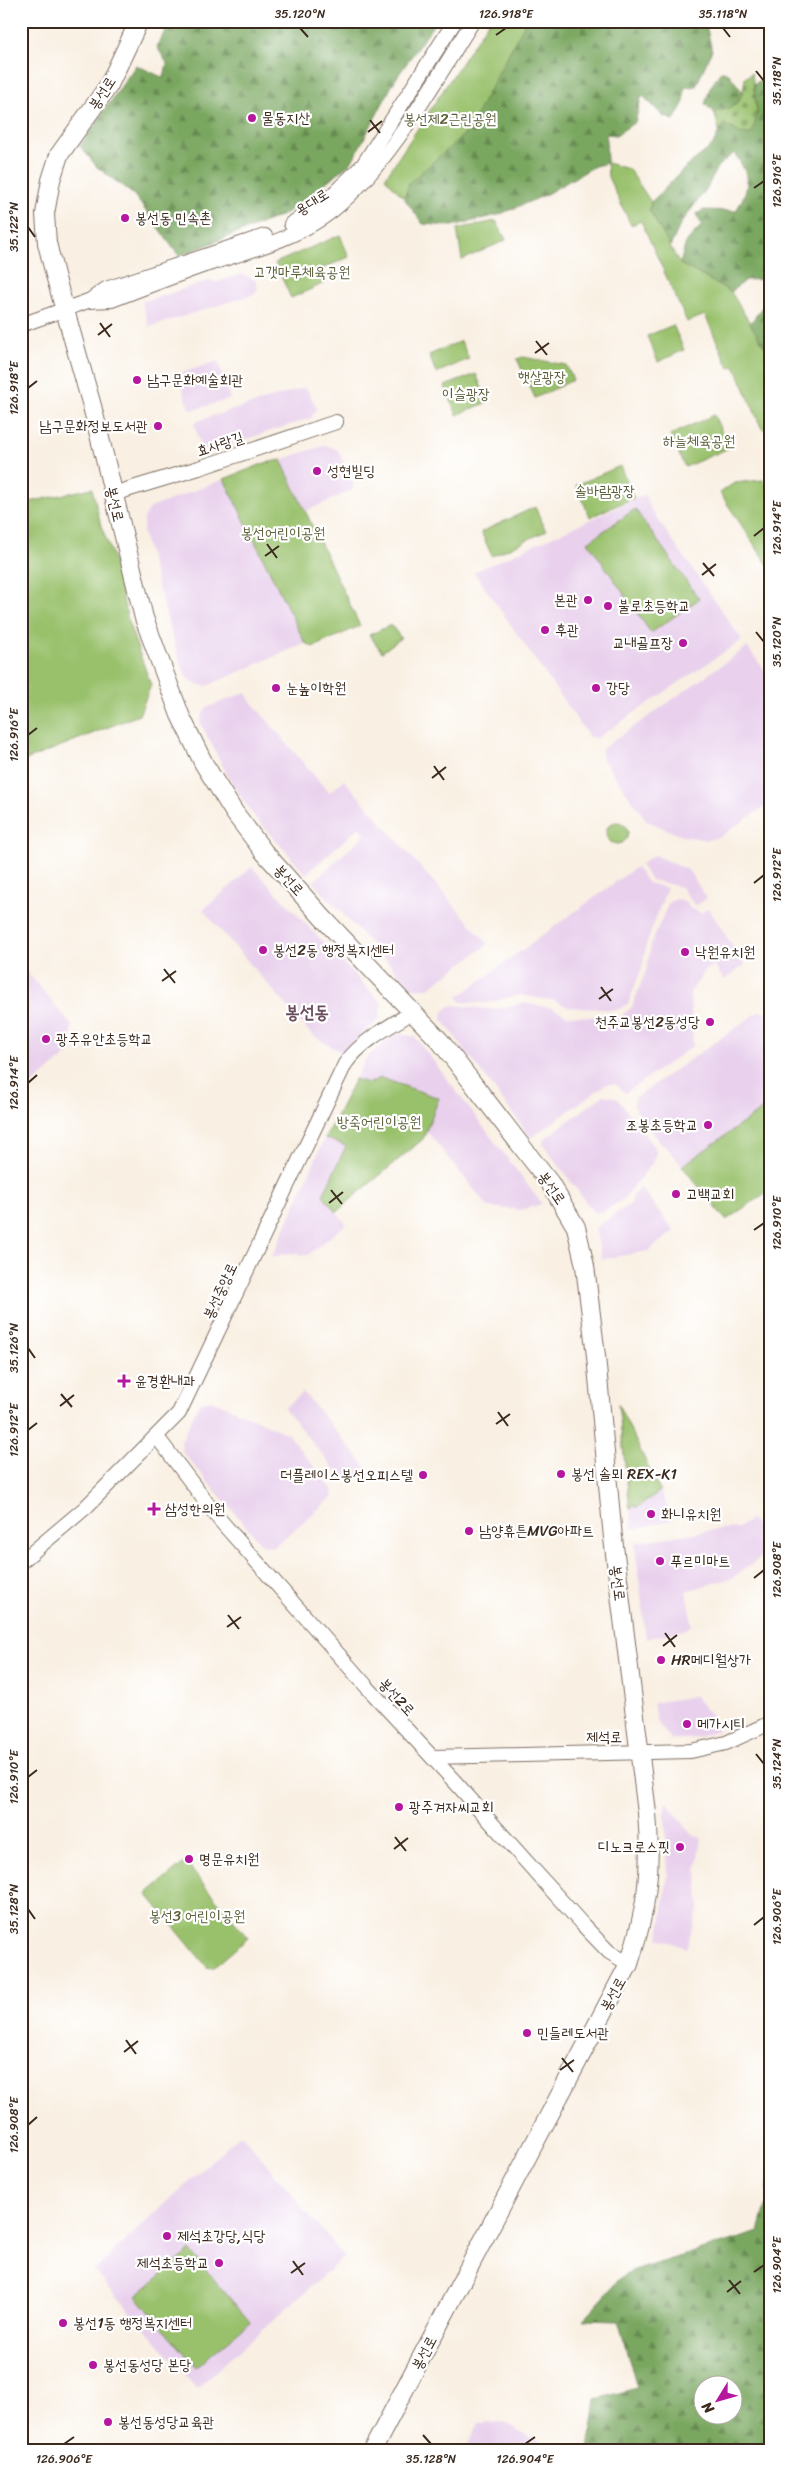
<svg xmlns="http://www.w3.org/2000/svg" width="791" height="2472" font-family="Sriracha,'Poor Story',sans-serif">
<defs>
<pattern id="forest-firs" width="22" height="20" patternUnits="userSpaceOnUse" patternTransform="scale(1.25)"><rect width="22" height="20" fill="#7aa760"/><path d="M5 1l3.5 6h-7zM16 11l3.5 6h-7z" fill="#65884f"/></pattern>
<pattern id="cemetery-stones" width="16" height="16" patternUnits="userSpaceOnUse" patternTransform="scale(1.25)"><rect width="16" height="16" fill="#99c16c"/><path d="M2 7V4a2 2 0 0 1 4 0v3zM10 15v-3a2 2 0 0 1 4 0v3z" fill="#7e9d58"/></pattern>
</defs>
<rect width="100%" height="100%" fill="#fff"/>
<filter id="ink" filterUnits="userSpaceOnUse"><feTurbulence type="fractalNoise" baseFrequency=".02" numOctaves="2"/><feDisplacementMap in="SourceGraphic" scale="10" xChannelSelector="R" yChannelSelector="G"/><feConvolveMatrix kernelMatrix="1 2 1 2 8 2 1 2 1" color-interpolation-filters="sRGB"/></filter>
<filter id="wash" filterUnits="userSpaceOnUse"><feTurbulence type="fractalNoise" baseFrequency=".0096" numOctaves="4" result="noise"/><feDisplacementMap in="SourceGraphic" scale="20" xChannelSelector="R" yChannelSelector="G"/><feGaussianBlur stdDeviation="1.12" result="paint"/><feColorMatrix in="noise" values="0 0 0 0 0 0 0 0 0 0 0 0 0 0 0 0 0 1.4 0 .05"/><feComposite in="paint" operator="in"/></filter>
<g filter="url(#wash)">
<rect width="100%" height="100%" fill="#f9f0e3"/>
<g fill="#e9d1ed">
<path d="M242 274 255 280 258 288 254 294 149 327 142 302 209 281 218 282Z"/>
<path d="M218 361 230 399 193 410 189 409 179 377 181 373Z"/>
<path d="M304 388 307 390 317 408 311 418 209 451 201 447 194 424 197 421Z"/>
<path d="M326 445 338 450 354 485 351 491 306 511 281 460Z"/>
<path d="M224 479 305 643 207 686 196 684 189 680 180 663 143 533 144 518 150 508Z"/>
<path d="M645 495 651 510 742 640 597 738 589 737 474 572Z"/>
<path d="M747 647 770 677V803L721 836 708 840 682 836 647 821 602 758V749Z"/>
<path d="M246 692 249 699 329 793 344 780 488 944 429 988H412L313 882 366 834 359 827 306 874 253 815 231 782 200 722 206 708Z"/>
<path d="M654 855 688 870 707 898 695 906 681 887 651 880 640 865Z"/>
<path d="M252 867 382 1004 379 1020 361 1035 344 1054 313 1036 203 910Z"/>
<path d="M636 867 648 883 667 888 647 942 642 967 628 1004 617 1010 568 1007 556 1001 520 995 486 1003 461 1002 458 997Z"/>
<path d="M677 899 685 901 691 909 701 913 708 908 745 965 724 980 714 965 705 971 690 993 693 1046 625 1093 615 1084H606L531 1138 442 1019 443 1011 452 1005 488 1009 507 1008 521 1003 553 1008 566 1015 589 1017 602 1015 619 1018 632 1007 647 968 651 944 669 902Z"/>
<path d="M21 965 72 1026 69 1053 21 1094Z"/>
<path d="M760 1011 770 1013V1190L712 1202 665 1145 660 1143 634 1107 635 1098Z"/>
<path d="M397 1033 415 1037 542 1204 520 1210 488 1207 426 1130 439 1099 355 1079 367 1057Z"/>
<path d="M604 1095 617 1098 657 1151 652 1163 623 1199 604 1211 594 1213 543 1144 544 1139Z"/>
<path d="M325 1138 346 1146 323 1195 346 1224 308 1255 290 1253 272 1257Z"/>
<path d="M640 1187 674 1231 648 1251 602 1259 595 1228 632 1203V1196Z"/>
<path d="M303 1392 366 1467 352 1479 341 1477 284 1408Z"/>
<path d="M211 1400 288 1434 332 1489 333 1497 273 1547 263 1546 183 1453 181 1442 199 1403Z"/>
<path d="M660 1491 673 1519 635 1529 632 1526 630 1508 635 1505 637 1508Z"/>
<path d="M751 1519 770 1547V1551L732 1578 686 1591 692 1625 684 1630 646 1639 635 1545 637 1542 720 1529 738 1528Z"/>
<path d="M694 1696 712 1717 718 1731 696 1738 671 1740 656 1720 653 1703Z"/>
<path d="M666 1802 691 1833 701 1838 697 1868 699 1908 686 1948 659 1938 668 1874 665 1812Z"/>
<path d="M238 2136H243L344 2257 197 2388 94 2270Z"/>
<path d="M503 2422 556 2451H465L478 2424Z"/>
</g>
<g fill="url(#forest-firs)" stroke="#5a683f" fill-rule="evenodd">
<path d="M170 21H436L395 80 351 163 283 215 179 256 134 195 97 167 80 146 136 65 164 78 167 63 157 47Z"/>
<path d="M526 21H705L712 50 696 86 684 88V102L674 120 663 116 642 95 635 122 616 135 606 134 607 163 595 166 543 196 498 215 452 226 423 224 404 198 409 183 467 132Z"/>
<path d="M721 71 729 74 743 93C735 107 729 110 714 112L705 104 710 88Z"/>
<path d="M770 71V287L765 279 745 280 731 292 680 264 686 242 702 225 696 214 704 210 736 211C750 186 752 178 734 153L717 167 707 188 681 223 670 247 649 210 651 202C664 191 675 177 687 166 701 153 716 149 719 129L729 126 740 133 757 114 754 85Z"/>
<path d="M770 296V356L750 324Z"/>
<path d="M770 2163V2451H589L596 2399 637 2388 618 2320 583 2319 624 2274 759 2232 767 2202ZM734 2384V2414H704V2384Z"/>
</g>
<path fill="url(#cemetery-stones)" stroke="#6a7645" d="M752 73 757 114 752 134 740 133 729 126 719 129 714 112C738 108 742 101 745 78Z"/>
<g fill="#99c16c" stroke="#6a7645">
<path d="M489 21H526L467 132 409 183 404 198 385 178Z"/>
<path d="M607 163 629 169 651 202 649 210 680 264 731 292 770 356V433L761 427 735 366 729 368 705 315 687 322 641 221 631 225 608 177Z"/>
<path d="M496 221 506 240 462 260 457 229Z"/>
<path d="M340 235 349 257 321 269 327 282 291 298 275 263Z"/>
<path d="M673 325 684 350 658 362 647 336Z"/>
<path d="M461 341 469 359 436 373 429 355Z"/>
<path d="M523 357 566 365 573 380 535 398 517 359Z"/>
<path d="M476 374 488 402 457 415 445 386Z"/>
<path d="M714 415 729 448 685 467 670 435Z"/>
<path d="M281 460 360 626 313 647 305 643 224 479 265 463Z"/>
<path d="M620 466 634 498 590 517 576 485Z"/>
<path d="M763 480 770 490V568L720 493 734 483Z"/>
<path d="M92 488 101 526 112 554 129 624 151 685 139 715 21 762V504Z"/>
<path d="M535 507 546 531 492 556 481 532Z"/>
<path d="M635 509 699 599 651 633 588 542Z"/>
<path d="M391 625 401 638 382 652 369 635Z"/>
<circle cx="617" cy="833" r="11"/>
<path d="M381 1078 439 1098 423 1139 336 1212 323 1195 346 1146 325 1138 355 1079 369 1083Z"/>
<path d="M770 1104V1190L726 1220 682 1166Z"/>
<path d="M618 1404 660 1491 637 1508 635 1505 630 1508Z"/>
<path d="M185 1862 248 1938 213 1968 207 1967 147 1894Z"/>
<path d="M190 2251 250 2322 196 2367 136 2296Z"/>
</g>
</g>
<g filter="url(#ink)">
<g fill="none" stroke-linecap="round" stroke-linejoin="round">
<g stroke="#7e6f63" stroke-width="16">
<g id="minor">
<path d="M291 224 324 203 363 165 455 21"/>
<path d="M89 301 106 289 265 236"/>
<path d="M21 325 88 301 112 300C143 288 174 276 205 265 248 251 297 239 333 210 389 165 434 82 473 21"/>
<path d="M113 494 199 468 336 422"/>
<path d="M157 1437 219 1519 368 1688 456 1783 582 1924 609 1952 629 1964"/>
<path d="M21 1562 85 1508 179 1413 345 1064C361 1041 390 1026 413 1012"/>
<path d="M432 1757 691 1751 726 1743 770 1723"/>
</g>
</g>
<g stroke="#7e6f63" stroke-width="20">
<path id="major" d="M139 21 109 85 59 155 51 180 45 214 47 243 55 275 92 406 144 618 180 715 204 764 234 812 264 852 323 918 440 1041 550 1183 576 1227 585 1266 596 1356 613 1538 647 1813C652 1871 647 1909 629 1964L372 2451"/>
</g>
<use href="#minor" stroke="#fff" stroke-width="14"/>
<use href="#major" stroke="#fff" stroke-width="18"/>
</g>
</g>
<path fill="none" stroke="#3b2a1e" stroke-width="2" d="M300 28 308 37M723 28 730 37M496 35 506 28M756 71 764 81M370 120 380 133M368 132 382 121M754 188 764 181M28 227 35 237M100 323 110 337M98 335 112 324M536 341 547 355M535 353 549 343M28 388 37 381M754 536 764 528M267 544 277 558M265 556 279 546M703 563 714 576M702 575 716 564M756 632 764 642M28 735 37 728M434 766 444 780M432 778 446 767M754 883 764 875M164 969 175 983M162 981 176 971M601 987 611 1001M599 999 613 989M28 1083 37 1075M331 1190 342 1204M329 1203 343 1192M754 1230 764 1223M28 1348 35 1358M61 1394 72 1407M60 1406 74 1395M498 1412 508 1426M496 1424 510 1414M28 1430 37 1423M754 1578 764 1570M228 1615 239 1629M227 1627 241 1617M665 1633 675 1647M663 1646 677 1635M756 1754 764 1764M28 1777 37 1770M395 1837 406 1851M394 1849 408 1838M28 1909 35 1919M754 1925 764 1917M126 2040 136 2054M124 2052 138 2041M562 2058 573 2072M560 2070 574 2060M28 2125 37 2117M293 2261 303 2275M754 2272 764 2265M291 2273 305 2263M729 2280 740 2294M727 2292 741 2281M423 2435 431 2444M64 2444 74 2437M525 2444 535 2437"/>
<g fill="#b5179e" stroke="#fff" stroke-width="2">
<circle cx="252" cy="118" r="5"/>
<circle cx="125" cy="218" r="5"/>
<circle cx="137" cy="380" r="5"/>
<circle cx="158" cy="426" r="5"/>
<circle cx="317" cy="471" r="5"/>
<circle cx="588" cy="600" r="5"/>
<circle cx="608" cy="606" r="5"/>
<circle cx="545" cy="630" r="5"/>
<circle cx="683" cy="643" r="5"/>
<circle cx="276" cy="688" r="5"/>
<circle cx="596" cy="688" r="5"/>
<circle cx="263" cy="950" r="5"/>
<circle cx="685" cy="952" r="5"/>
<circle cx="710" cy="1022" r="5"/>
<circle cx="46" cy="1039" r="5"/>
<circle cx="708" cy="1125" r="5"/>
<circle cx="676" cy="1194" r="5"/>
<path d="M121.5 1373.5h5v5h5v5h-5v5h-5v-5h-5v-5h5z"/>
<circle cx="561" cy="1474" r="5"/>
<circle cx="423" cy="1475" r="5"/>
<path d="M151.5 1501.5h5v5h5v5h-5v5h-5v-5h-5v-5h5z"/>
<circle cx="651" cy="1514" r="5"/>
<circle cx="469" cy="1531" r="5"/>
<circle cx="660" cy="1561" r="5"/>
<circle cx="661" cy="1660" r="5"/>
<circle cx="687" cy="1724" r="5"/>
<circle cx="399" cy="1807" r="5"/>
<circle cx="680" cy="1847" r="5"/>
<circle cx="189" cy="1859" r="5"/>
<circle cx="527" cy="2033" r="5"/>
<circle cx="167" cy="2236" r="5"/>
<circle cx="219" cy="2263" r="5"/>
<circle cx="63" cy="2323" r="5"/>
<circle cx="93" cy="2365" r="5"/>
<circle cx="108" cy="2422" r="5"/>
</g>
<g text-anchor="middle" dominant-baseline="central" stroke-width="4.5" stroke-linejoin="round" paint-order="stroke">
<g font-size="15" fill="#3b2a1e" stroke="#fff">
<text transform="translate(102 93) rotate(-57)">봉선로</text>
<text transform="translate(312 202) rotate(-33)">용대로</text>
<text transform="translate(220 444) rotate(-18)">효사랑길</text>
<text transform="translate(115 504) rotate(77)">봉선로</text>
<text transform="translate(289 880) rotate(48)">봉선로</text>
<text transform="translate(552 1188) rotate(55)">봉선로</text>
<text transform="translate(220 1291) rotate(-65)">봉선중앙로</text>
<text transform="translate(618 1583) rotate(83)">봉선로</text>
<text transform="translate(397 1697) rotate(48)">봉선2로</text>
<text x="604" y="1737">제석로</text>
<text transform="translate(613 1994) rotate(-61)">봉선로</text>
<text transform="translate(424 2353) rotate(-62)">봉선로</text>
</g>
<g font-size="15" fill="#3b2a1e" stroke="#fff" text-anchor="start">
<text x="262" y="118">물동지산</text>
<text x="135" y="218">봉선동 민속촌</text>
<text x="147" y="380">남구문화예술회관</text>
<text x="148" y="426" text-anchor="end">남구문화정보도서관</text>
<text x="327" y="471">성현빌딩</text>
<text x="578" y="600" text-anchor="end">본관</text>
<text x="618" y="606">불로초등학교</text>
<text x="555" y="630">후관</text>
<text x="673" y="643" text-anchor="end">교내골프장</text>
<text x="286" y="688">눈높이학원</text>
<text x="606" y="688">강당</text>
<text x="273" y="950">봉선2동 행정복지센터</text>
<text x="695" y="952">낙원유치원</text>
<text x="700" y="1022" text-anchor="end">천주교봉선2동성당</text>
<text x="56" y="1039">광주유안초등학교</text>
<text x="698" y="1125" text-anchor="end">조봉초등학교</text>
<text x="686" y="1194">고백교회</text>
<text x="135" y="1381">윤경환내과</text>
<text x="571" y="1474">봉선 솔뫼 REX-K1</text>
<text x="413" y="1475" text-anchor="end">더플레이스봉선오피스텔</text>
<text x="165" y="1509">삼성한의원</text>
<text x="661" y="1514">화니유치원</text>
<text x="479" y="1531">남양휴튼MVG아파트</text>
<text x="670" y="1561">푸르미마트</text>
<text x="671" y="1660">HR메디월상가</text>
<text x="697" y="1724">메가시티</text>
<text x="409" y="1807">광주겨자씨교회</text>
<text x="670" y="1847" text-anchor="end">디노크로스핏</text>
<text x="199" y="1859">명문유치원</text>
<text x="537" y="2033">민들레도서관</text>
<text x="177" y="2236">제석초강당,식당</text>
<text x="209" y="2263" text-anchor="end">제석초등학교</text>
<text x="73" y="2323">봉선1동 행정복지센터</text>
<text x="103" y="2365">봉선동성당 본당</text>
<text x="118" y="2422">봉선동성당교육관</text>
</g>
<g font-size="15" fill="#5c5f39" stroke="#fff">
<text x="450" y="119">봉선제2근린공원</text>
<text x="302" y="272">고갯마루체육공원</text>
<text x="542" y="377">햇살광장</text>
<text x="466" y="394">이슬광장</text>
<text x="699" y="441">하늘체육공원</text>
<text x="605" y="491">솔바람광장</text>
<text x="283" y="533">봉선어린이공원</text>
<text x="379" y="1122">방죽어린이공원</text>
<text x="197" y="1916">봉선3 어린이공원</text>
</g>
<g font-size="18" font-weight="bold" fill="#6c4f5e" stroke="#fff">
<text x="307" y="1012">봉선동</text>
</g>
</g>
<rect width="791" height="2472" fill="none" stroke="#fff" stroke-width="55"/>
<g transform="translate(718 2400) rotate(233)"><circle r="24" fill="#ffffff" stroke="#b1aaa5"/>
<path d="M0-4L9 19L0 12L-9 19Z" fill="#b5179e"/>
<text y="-8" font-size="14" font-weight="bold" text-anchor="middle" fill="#3b2a1e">N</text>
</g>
<rect x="28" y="28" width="736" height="2416" fill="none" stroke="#3b2a1e" stroke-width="2"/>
<g font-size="12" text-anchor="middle" fill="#3b2a1e">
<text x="300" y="18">35.120°N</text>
<text x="506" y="18">126.918°E</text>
<text x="723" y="18">35.118°N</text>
<text transform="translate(777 81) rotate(-90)" y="4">35.118°N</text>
<text transform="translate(777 181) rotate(-90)" y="4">126.916°E</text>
<text transform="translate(14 227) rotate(-90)" y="4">35.122°N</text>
<text transform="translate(14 388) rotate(-90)" y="4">126.918°E</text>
<text transform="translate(777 528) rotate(-90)" y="4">126.914°E</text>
<text transform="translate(777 642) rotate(-90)" y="4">35.120°N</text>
<text transform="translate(14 735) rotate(-90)" y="4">126.916°E</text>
<text transform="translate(777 875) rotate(-90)" y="4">126.912°E</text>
<text transform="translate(14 1083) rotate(-90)" y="4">126.914°E</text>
<text transform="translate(777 1223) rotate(-90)" y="4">126.910°E</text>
<text transform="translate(14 1348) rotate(-90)" y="4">35.126°N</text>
<text transform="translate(14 1430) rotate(-90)" y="4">126.912°E</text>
<text transform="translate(777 1570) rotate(-90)" y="4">126.908°E</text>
<text transform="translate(777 1764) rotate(-90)" y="4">35.124°N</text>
<text transform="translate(14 1777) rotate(-90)" y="4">126.910°E</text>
<text transform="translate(14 1909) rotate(-90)" y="4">35.128°N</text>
<text transform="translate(777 1917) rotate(-90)" y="4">126.906°E</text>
<text transform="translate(14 2125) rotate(-90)" y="4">126.908°E</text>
<text transform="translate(777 2265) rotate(-90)" y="4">126.904°E</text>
<text x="64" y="2463">126.906°E</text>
<text x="431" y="2463">35.128°N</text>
<text x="525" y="2463">126.904°E</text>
</g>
</svg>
